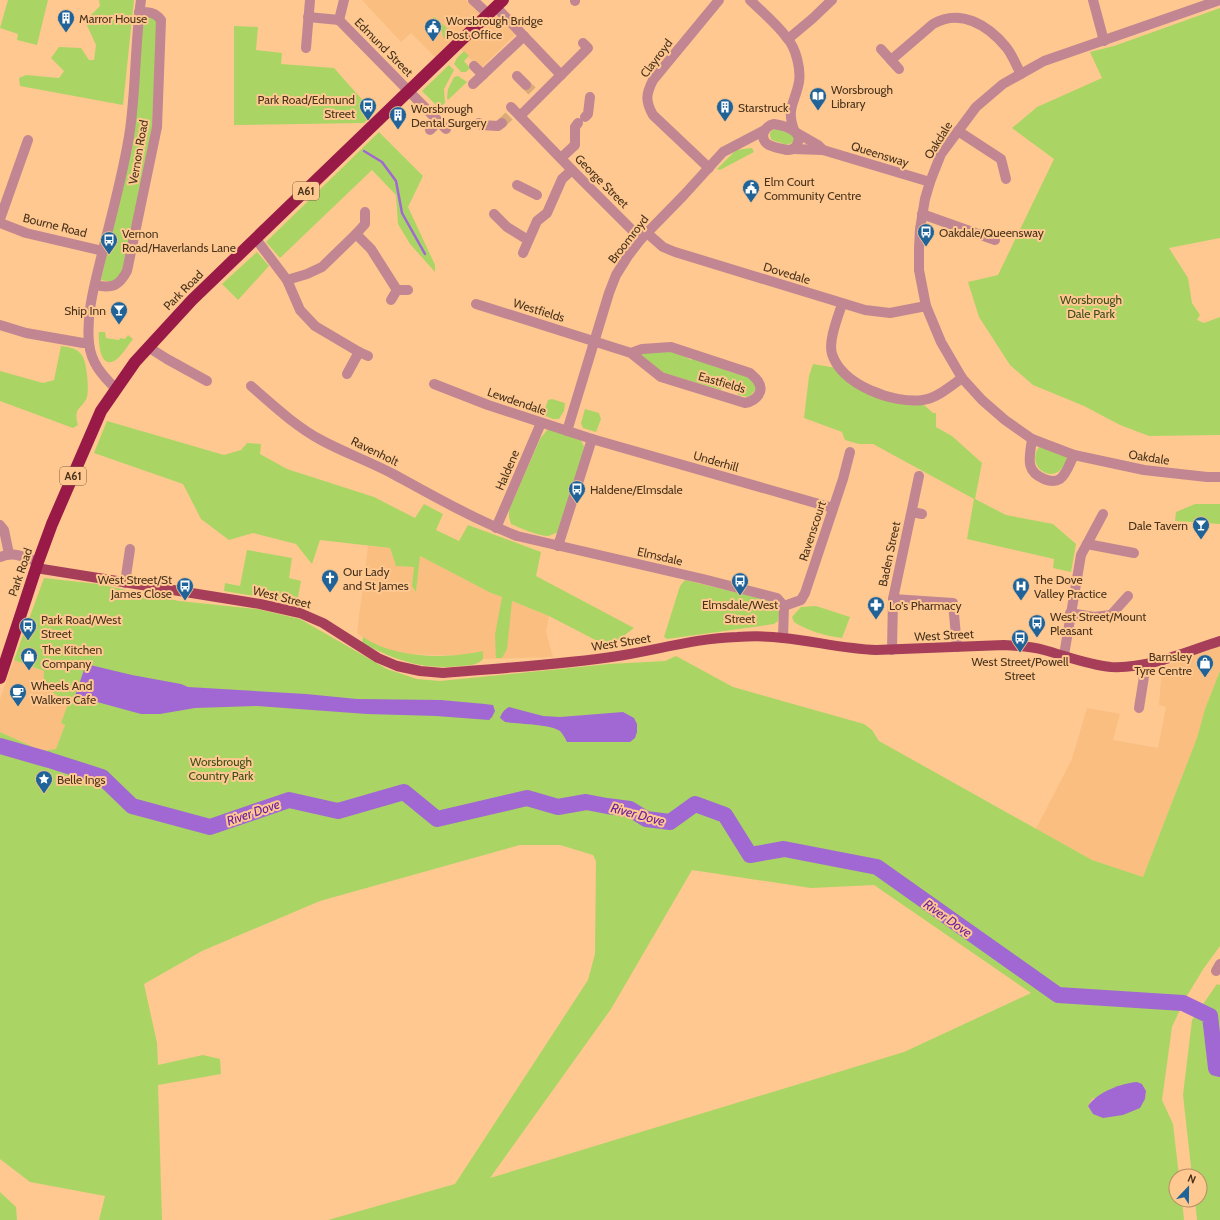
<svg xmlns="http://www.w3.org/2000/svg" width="1220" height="1220" font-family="Cabin,sans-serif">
<rect width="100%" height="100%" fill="#fec890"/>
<g fill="#f9be80">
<path d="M362 0H466L485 19 495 10 518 32 480 69 454 42 436 58 411 33 401 42Z"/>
<path d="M368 546 390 548 396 566 414 567 412 586 416 592 420 556 491 593 549 616 546 632 553 657 483 659V651L466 655H441L410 654 392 651 371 643 357 633Z"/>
<path d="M1220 646V671L1205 709 1197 738 1143 877 1092 860 1036 829 1072 759 1087 708 1120 714 1113 740 1158 748 1166 707 1159 705 1162 667Z"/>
<path d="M14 660 44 671 43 685 68 704 61 723 65 725 56 749 42 751 0 732V699Z"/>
</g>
<g fill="#aad564" fill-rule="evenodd">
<path d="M8 0H48L37 45 17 40 18 34 0 28Z"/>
<path d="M99 0H134L123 105 20 86 19 78 26 75 59 78 64 71 51 58 59 47 81 48 89 60H94L96 45 85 21 100 6Z"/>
<path d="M1220 8V238L1169 248 1188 278 1192 303 1200 315 1197 320 1204 323 1220 317V435L1149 436 1120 425 1084 406 1033 385 1010 365 979 317 968 282 998 275 1054 159 1012 128 1037 107 1102 78 1090 52 1114 46Z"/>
<path d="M143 15 151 17 157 22 152 128 124 269C117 282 115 283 101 280L117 209Z"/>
<path d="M433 17 436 18 451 32V36L447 40 443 37 442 32 431 22Z"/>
<path d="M234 26 258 27 256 50 282 53 281 64 334 68 374 113 364 123 234 125Z"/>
<path d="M464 51 469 56 464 61 470 68 466 72H461L454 64 457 58Z"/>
<path d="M449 65 454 70 444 89 445 103 439 108 422 91Z"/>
<path d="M458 76 467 82 448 100 447 98 448 89 454 77Z"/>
<path d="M776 129 792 134 794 138 793 142 787 145 772 140C768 135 770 130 776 129Z"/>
<path d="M379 132 423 176 408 207 435 265V272L410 244 398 224 396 195 372 170 280 258 266 242Z"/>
<path d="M752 148 754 152 720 170 717 169 736 150Z"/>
<path d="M257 252 269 266 238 300 222 284Z"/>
<path d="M99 332H105L106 338 119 340 120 338 125 339 128 335 133 339C128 345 123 354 117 359 100 372 98 341 99 332Z"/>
<path d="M61 346C69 347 76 348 81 354 87 360 89 389 87 397 82 410 73 406 78 425L73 428 0 401V371L43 383 54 380Z"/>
<path d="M662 350 677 352 691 360 693 358 726 367 727 371 745 376H750L757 388 749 397 738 395 737 393 723 388 721 390 664 373 640 354Z"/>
<path d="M813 364 837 368 845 377 923 404 933 413H936V427L952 436 982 463 975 499 1006 515 1053 524 1076 544 1071 572 1053 568 1054 559 967 539 974 499 873 444H859L845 440 842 432 804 418 809 376Z"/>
<path d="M552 399 565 403 564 411 559 419H553L543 415 548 400Z"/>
<path d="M585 409 599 413 601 419 596 432 583 428 581 423Z"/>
<path d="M107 421 224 455 241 450 247 443 261 444 260 454 287 469 374 497 415 518 424 504 443 514 436 530 459 541 468 525 541 552 536 576 634 628 609 647 549 616 512 601 507 649 502 658H496L495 635 502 597 491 593 420 556 416 592 412 586 414 567 396 566 390 548 320 540 312 564 296 544 253 533 229 540 201 519 183 484 94 453Z"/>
<path d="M547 430H552L580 439 584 446 582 461 558 532C554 534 550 536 546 536 536 535 520 528 511 524L509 517V510L540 439Z"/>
<path d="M1039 447 1067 456C1067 460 1066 462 1064 465 1053 486 1025 466 1039 447Z"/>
<path d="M1195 504H1220V524L1175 521 1176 512Z"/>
<path d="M247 550 292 558 289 578 301 581 297 603 224 591 225 583 240 586Z"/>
<path d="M44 578 98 584 179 601 257 609 300 619 387 669 417 679 440 681 609 664 665 661 676 656 733 687 864 724 872 730 879 741 1092 860 1143 877 1197 738 1205 709 1220 671V946L1204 968 1185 999 1172 1027 1162 1100 1173 1124 1179 1176H1176V1200H1182L1184 1220H328L455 1184 588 980 595 954 596 861 593 855 560 845H520L320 901 202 951 144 984 157 1043 158 1065 203 1055 220 1059 221 1074 158 1085 162 1220H99L105 1196 30 1182 0 1159V732L42 751 56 749 65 725 61 723 68 704 43 685 44 671 14 660ZM692 870 811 888 874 885 1031 993 904 1052 490 1178 611 1009ZM1142 1084 1146 1091 1145 1099 1093 1114 1088 1106 1092 1099Z"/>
<path d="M685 580 767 600 779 606V614L778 621 774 624 667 639 664 637 680 586Z"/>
<path d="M816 606 850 617 842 638C826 636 808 631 794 622L792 617 801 607Z"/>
<path d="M363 637C395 659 447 659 483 651V659C476 666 470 665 460 666 421 670 396 660 362 643Z"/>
<path d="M1217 984 1220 985V1220H1197L1195 1200H1200V1176H1192L1183 1095 1192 1020Z"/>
<path d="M0 1192 16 1207 17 1220H0Z"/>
</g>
<g fill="#a168d4">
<path d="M86 664 132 675 181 684 188 687 306 694 357 699 441 700 485 704 493 705 495 711 492 717 489 720 436 716 367 714 257 706 195 708 160 714H141L75 696Z"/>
<path d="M509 707 543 716 560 717 623 712 634 718 637 724V732L635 738 630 742H567C565 738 563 734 560 731 551 724 518 724 505 722L500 718C502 712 504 710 509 707Z"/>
<path d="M1137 1082 1142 1084 1146 1091 1145 1099 1140 1108 1123 1115 1103 1118 1093 1114 1088 1106C1097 1092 1122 1083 1137 1082Z"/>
</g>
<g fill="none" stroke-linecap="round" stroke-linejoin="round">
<path stroke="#a168d4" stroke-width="2.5" d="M364 151 382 162 396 181 402 213 425 254"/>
<path stroke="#a168d4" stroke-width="16" d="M0 746 49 760 102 777 132 806 210 827 289 800 338 811 404 792 437 819 527 798 558 807 586 802 607 806 630 809 646 819 670 822 695 804 725 815 750 855 784 849 877 867 1058 995 1183 1003 1210 1016 1216 1068 1220 1069"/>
<g stroke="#daaa79" stroke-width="10" stroke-dasharray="10 5" stroke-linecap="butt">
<path d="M526 85 532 91"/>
<path d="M502 123 509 116"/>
</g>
<g stroke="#c18691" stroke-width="10">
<path d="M473 0 488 14"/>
<path d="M575 0V1"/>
<path d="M750 0C762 12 777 24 787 38 796 48 801 69 799 82 795 103 786 108 794 130"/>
<path d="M1093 0 1104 41"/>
<path d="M1220 0 1044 61 1003 84 976 107 941 154 930 182 925 199 920 229 919 248V270L926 306 941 342 962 378 982 400 1005 420 1032 439 1074 455 1144 470 1207 477H1220"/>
<path d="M496 7 561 75 520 116"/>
<path d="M308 17 339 20"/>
<path d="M339 20 446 129"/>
<path d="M339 20 344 0"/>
<path d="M788 39 812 19 832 0"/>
<path d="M306 48 310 0"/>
<path d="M881 49 899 69"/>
<path d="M891 60 933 24C960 8 988 25 1006 47 1012 54 1016 65 1021 74"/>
<path d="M474 66 483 75"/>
<path d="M561 75 588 48 583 43"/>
<path d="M517 76 526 85"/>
<path d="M473 84 524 36"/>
<path d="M511 107 572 170 641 239"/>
<path d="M585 117 588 114 590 97"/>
<path d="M479 123 481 125 498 126 502 123"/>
<path d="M774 124C780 125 789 127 794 131 803 137 797 151 787 150 782 149 773 147 769 145 758 139 764 126 774 124Z"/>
<path d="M430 130 438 122"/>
<path d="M958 131 1001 159 1006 179"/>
<path d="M797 133 818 145 823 150"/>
<path d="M793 149 823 150 930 182"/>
<path d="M561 158 575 145V127L578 123"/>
<path d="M709 168 653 115C645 101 646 94 653 80L719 0"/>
<path d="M517 185 537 195"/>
<path d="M494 214 507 227 528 240"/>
<path d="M922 214 995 240"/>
<path d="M0 219 28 140"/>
<path d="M0 223 26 233 103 251"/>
<path d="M647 233 663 247 675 252 865 310 890 313 926 306"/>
<path d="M356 234 365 224V212"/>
<path d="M256 239 287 280 307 274 322 267 356 234 371 249 397 290"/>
<path d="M523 253 537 221 547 213 562 179 572 170"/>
<path d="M287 280 300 310 315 326 359 352 347 374"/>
<path d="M95 285C112 289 119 286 127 271L157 127 161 20C155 12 149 12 139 12"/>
<path d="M391 300 397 290H408"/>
<path d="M476 304 631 353 642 349 671 347 750 373C752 375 755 377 757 380 766 391 756 401 745 403L661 377 631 353"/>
<path d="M842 304C838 317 828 341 832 354 842 385 893 404 923 400 937 398 951 386 962 378"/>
<path d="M0 325 26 333 83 343H89"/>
<path d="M148 347 167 359 207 381"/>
<path d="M359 352 368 356"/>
<path d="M434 384 488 405 592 439 833 508"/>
<path d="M251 386C273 405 295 426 321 440 345 453 371 462 395 475 435 497 474 519 517 536L703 579 777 598 784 606 783 638"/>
<path d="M116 389C102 375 91 363 89 343 86 313 95 283 102 254 112 213 124 171 130 130 136 87 135 43 141 0"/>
<path d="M567 431 609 293 616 275 628 256 641 239 684 195 723 152 765 130"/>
<path d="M1032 439C1030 456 1024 471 1044 479 1049 481 1055 482 1060 479 1067 474 1070 462 1074 455"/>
<path d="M912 512 922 514"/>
<path d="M0 525 4 530 9 554"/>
<path d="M496 528 541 423"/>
<path d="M1087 544 1134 553"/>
<path d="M558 546 592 439"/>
<path d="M0 557C15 551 23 557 38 562"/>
<path d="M125 583 130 549"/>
<path d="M893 599 953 603 957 647"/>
<path d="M784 606 801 600 805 593 843 479 850 452"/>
<path d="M1070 613 1094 617 1111 615 1128 596"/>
<path d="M892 650 893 599 919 476"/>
<path d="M1064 655 1081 555 1103 514"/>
<path d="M1139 708 1146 664"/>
<path d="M1216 971 1220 964"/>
</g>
<path stroke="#a63e5a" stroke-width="10" d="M36 568 260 604 300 613 323 623 378 658 397 666 420 671 443 673C501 668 560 665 618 656 657 650 697 638 737 637 752 636 768 636 783 638 814 641 844 649 876 650L1004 645C1018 646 1031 646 1044 650 1066 656 1088 665 1111 667 1149 669 1185 652 1220 641"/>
<path stroke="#9a1a47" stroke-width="12" d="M0 678 38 562 52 524 101 411 135 362 192 300 503 0"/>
</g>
<defs>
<g id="building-pin" transform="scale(0.9)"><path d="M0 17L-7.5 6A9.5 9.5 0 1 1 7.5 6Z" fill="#206398" stroke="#fec890"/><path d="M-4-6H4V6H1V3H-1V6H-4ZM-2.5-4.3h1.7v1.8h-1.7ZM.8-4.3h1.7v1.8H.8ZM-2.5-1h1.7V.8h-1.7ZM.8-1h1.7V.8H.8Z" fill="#fff"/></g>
<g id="civic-pin" transform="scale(0.9)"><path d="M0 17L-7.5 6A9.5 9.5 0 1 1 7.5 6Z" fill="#206398" stroke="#fec890"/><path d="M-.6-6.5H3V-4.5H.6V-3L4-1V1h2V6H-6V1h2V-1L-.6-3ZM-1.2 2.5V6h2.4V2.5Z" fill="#fff"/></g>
<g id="library-pin" transform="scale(0.9)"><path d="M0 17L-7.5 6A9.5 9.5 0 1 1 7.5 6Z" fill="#206398" stroke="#fec890"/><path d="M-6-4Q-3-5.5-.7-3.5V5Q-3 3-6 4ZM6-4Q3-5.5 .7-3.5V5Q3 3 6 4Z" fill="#fff"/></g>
<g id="bus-pin" transform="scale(0.9)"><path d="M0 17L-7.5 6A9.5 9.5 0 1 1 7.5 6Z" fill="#206398" stroke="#fec890"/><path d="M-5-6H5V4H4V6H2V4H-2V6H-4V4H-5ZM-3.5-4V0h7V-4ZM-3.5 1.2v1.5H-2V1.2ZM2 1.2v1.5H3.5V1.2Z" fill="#fff"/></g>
<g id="bar-pin" transform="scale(0.9)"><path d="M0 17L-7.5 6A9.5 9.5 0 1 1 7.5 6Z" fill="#206398" stroke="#fec890"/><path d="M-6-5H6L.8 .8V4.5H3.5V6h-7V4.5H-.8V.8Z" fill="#fff"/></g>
<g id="church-pin" transform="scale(0.9)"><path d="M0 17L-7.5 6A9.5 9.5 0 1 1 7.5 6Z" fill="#206398" stroke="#fec890"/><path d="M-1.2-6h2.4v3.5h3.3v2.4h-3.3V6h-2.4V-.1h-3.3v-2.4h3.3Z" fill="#fff"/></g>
<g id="hospital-pin" transform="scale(0.9)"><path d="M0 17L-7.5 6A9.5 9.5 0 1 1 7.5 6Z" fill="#206398" stroke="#fec890"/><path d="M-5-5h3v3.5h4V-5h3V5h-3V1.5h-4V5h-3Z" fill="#fff"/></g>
<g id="pharmacy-pin" transform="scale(0.9)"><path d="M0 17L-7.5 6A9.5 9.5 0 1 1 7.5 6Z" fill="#206398" stroke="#fec890"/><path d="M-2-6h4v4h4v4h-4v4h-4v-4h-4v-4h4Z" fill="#fff"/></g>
<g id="shop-pin" transform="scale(0.9)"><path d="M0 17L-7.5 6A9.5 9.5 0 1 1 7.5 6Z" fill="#206398" stroke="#fec890"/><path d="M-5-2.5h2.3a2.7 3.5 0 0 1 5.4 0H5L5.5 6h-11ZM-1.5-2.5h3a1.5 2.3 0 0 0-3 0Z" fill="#fff"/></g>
<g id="cafe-pin" transform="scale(0.9)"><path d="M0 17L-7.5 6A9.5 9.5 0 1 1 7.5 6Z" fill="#206398" stroke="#fec890"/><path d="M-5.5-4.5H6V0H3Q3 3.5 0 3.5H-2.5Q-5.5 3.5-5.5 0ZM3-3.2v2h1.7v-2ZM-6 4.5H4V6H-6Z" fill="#fff"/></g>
<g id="sight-pin" transform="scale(0.9)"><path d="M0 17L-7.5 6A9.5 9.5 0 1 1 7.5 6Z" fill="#206398" stroke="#fec890"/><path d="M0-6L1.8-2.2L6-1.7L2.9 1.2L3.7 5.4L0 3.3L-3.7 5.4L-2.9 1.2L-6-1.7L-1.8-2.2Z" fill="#fff"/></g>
</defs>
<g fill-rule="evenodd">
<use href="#building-pin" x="66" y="18"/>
<use href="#civic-pin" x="433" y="27"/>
<use href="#library-pin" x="818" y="96"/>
<use href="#bus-pin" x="368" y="106"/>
<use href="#building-pin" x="725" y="107"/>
<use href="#building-pin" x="398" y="115"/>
<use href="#civic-pin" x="751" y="188"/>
<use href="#bus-pin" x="926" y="232"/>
<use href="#bus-pin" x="109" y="240"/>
<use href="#bar-pin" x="119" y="310"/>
<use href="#bus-pin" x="577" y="489"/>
<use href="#bar-pin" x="1201" y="525"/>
<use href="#church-pin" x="330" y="578"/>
<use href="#bus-pin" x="740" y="581"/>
<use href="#bus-pin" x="185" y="586"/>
<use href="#hospital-pin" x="1021" y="586"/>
<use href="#pharmacy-pin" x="876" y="605"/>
<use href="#bus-pin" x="1037" y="623"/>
<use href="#bus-pin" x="28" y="626"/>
<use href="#bus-pin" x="1020" y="638"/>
<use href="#shop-pin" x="29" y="656"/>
<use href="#shop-pin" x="1205" y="663"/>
<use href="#cafe-pin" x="18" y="692"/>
<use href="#sight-pin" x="44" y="779"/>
</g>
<g text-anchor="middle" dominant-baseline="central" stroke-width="4" stroke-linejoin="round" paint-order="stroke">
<g fill="#fec890" stroke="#7f6040" stroke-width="1">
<rect x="293" y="182" width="26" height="18" rx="3"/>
<rect x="60" y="467" width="26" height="18" rx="3"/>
</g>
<g font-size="11" font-weight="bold" fill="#49331d">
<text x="306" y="191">A61</text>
<text x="73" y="476">A61</text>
</g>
<g font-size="12" fill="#49331d" stroke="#fec890" text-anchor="start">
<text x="79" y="18">Marror House</text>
<text x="446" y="20">Worsbrough Bridge<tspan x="446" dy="14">Post Office</tspan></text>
<text x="831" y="89">Worsbrough<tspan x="831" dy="14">Library</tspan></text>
<text x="355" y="99" text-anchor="end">Park Road/Edmund<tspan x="355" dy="14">Street</tspan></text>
<text x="738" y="107">Starstruck</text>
<text x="411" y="108">Worsbrough<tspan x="411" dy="14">Dental Surgery</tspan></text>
<text x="764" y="181">Elm Court<tspan x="764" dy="14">Community Centre</tspan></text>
<text x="939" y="232">Oakdale/Queensway</text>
<text x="122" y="233">Vernon<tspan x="122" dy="14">Road/Haverlands Lane</tspan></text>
<text x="106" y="310" text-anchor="end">Ship Inn</text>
<text x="590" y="489">Haldene/Elmsdale</text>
<text x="1188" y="525" text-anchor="end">Dale Tavern</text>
<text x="343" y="571">Our Lady<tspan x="343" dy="14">and St James</tspan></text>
<text x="172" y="579" text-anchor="end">West Street/St<tspan x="172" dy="14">James Close</tspan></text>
<text x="1034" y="579">The Dove<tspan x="1034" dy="14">Valley Practice</tspan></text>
<text x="740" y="604" text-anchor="middle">Elmsdale/West<tspan x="740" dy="14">Street</tspan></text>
<text x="889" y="605">Lo's Pharmacy</text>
<text x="1050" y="616">West Street/Mount<tspan x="1050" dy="14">Pleasant</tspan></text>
<text x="41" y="619">Park Road/West<tspan x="41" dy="14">Street</tspan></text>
<text x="42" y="649">The Kitchen<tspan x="42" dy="14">Company</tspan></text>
<text x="1192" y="656" text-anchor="end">Barnsley<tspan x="1192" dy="14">Tyre Centre</tspan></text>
<text x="1020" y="661" text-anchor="middle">West Street/Powell<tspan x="1020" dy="14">Street</tspan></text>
<text x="31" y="685">Wheels And<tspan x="31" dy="14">Walkers Cafe</tspan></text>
<text x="57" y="779">Belle Ings</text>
</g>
<g font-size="12" fill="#49331d" stroke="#fec890">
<text transform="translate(384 47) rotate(45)">Edmund Street</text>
<text transform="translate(656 58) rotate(-53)">Clayroyd</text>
<text transform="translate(938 140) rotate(-58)">Oakdale</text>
<text transform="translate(138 152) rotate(-80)">Vernon Road</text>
<text transform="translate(880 154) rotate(17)">Queensway</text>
<text transform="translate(602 181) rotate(45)">George Street</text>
<text transform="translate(55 225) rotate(14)">Bourne Road</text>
<text transform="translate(628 239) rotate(-52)">Broomroyd</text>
<text transform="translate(787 273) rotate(17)">Dovedale</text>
<text transform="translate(183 290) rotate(-45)">Park Road</text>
<text transform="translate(539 310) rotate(17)">Westfields</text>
<text transform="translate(722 382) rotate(16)">Eastfields</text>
<text transform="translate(517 401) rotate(19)">Lewdendale</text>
<text transform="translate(375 451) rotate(26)">Ravenholt</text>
<text transform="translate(1149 457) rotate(9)">Oakdale</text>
<text transform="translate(716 461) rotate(16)">Underhill</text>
<text transform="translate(507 470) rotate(-67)">Haldene</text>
<text transform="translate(812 531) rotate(-72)">Ravenscourt</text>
<text transform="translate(889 554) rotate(-78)">Baden Street</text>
<text transform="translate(660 556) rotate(13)">Elmsdale</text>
<text transform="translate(20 572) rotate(-71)">Park Road</text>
<text transform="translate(282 597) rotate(14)">West Street</text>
<text transform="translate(944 635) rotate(-3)">West Street</text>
<text transform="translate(621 642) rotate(-9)">West Street</text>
</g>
<g font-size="12" fill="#3b4d1b" stroke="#fec890">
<text x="1091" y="299">Worsbrough<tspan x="1091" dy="14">Dale Park</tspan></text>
<text x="221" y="761">Worsbrough<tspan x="221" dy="14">Country Park</tspan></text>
</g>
<g font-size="13" font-style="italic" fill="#6c1fa1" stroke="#fec890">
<text transform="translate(253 812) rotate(-19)">River Dove</text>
<text transform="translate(638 814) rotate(15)">River Dove</text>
<text transform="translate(948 918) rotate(35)">River Dove</text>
</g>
</g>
<g transform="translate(1188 1188) rotate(22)"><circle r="19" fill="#fec890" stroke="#b68c62"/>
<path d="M0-3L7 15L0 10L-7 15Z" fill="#206398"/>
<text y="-6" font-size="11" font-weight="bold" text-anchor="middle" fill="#49331d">N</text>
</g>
</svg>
